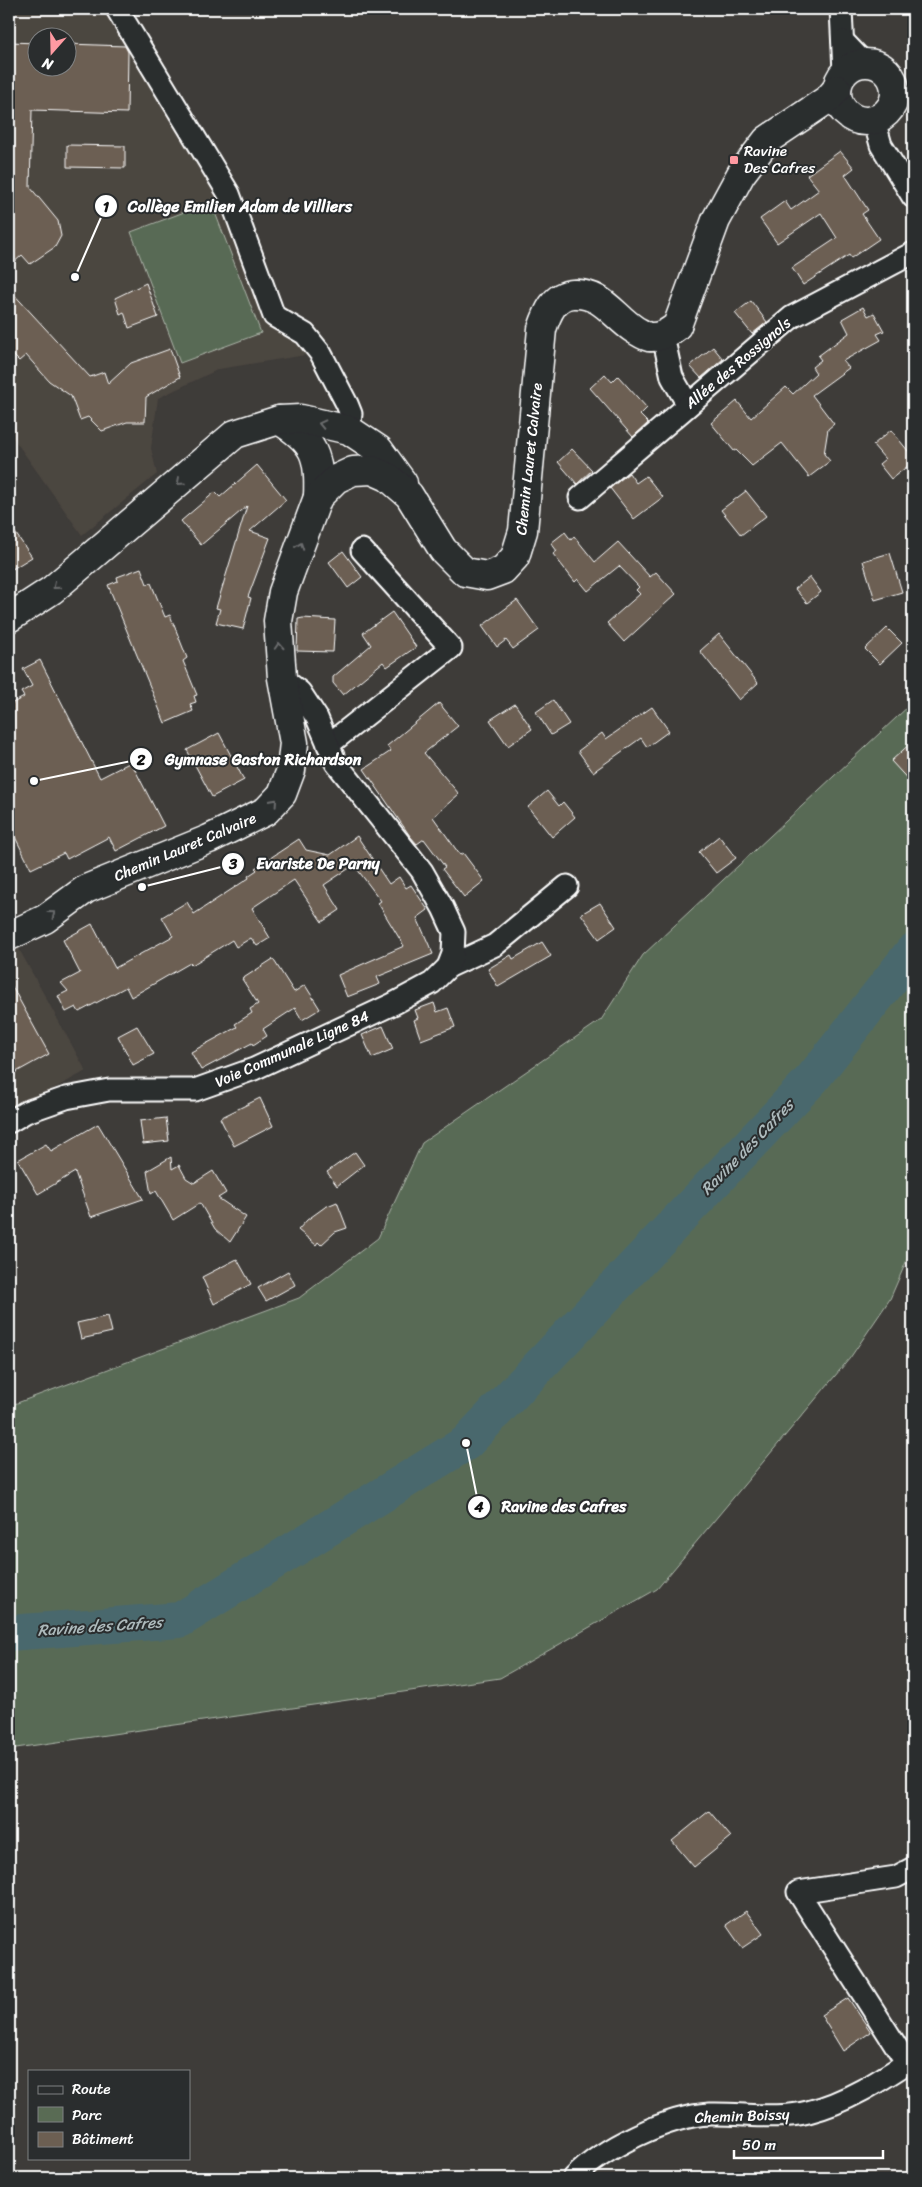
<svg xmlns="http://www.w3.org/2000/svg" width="922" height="2187" font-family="Sriracha,sans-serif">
<rect width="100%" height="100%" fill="#3e3c39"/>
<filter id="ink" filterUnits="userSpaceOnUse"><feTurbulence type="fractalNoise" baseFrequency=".02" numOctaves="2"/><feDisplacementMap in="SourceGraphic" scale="10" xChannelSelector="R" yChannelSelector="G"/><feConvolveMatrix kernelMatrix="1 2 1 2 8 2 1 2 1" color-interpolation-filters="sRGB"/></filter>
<g filter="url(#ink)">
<g fill="#4c4640" fill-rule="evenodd">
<path d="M9 9H126L279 303 318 330 331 351 219 369 158 398 151 448 157 474 82 535 9 432ZM38 38H68V68H38Z"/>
<path d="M19 949 86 1071 9 1113V953Z"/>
</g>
<g fill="#596b54" stroke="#acb5aa">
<path d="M211 202 261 333 180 363 131 232Z"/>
<path d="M913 702V1246L890 1299 850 1358 657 1589 500 1678 9 1749V1406L299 1298 378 1238 422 1143 601 1020 643 955Z"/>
</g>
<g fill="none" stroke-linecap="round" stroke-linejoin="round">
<path stroke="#4a686d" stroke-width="36" d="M9 1633 180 1620 466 1443 812 1079 913 951"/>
</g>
<g fill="#6c5f52" stroke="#fff">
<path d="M9 42 38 43V68H68V44L125 46 128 52 127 113 32 110 30 187 58 221 61 236 55 247 30 264 22 255 9 267Z"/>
<path d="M67 145 125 146V168L67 167Z"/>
<path d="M840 151 854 168 845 175 868 210 862 214 879 239 851 258 849 255 803 285 792 268 837 238 821 213 777 243 760 219 785 201 791 210 819 190 807 175Z"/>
<path d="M146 283 158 317 129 328 124 312 120 314 115 298Z"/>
<path d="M9 289 90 377 104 372 108 384 131 363 170 349 180 377 146 397 145 422H127L102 431 88 417 80 420 71 396 49 381 26 355 19 361 9 351Z"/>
<path d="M751 301 767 322 752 334 735 313Z"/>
<path d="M863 307 868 316 874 313 884 331 877 334 881 340 843 361 849 368 812 395 834 424 828 429 824 454 830 461 809 477 782 443 752 466 736 450 734 451 711 423 737 401 751 418 786 387 793 394 816 373 812 367 821 360 818 356 849 333 842 319Z"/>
<path d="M713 347 723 359 701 378 690 366Z"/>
<path d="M605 374 612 382 618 376 647 408 640 415 648 423 633 437 590 388Z"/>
<path d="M891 430 913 457V462L891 479 879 464 885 459 873 445Z"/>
<path d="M572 449 592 470 577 484 558 462Z"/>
<path d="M257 465 286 500 250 531 270 538 248 597 251 598 243 629 216 623 220 609 216 608 247 506 201 545 181 521 215 492 220 497Z"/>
<path d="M629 473 636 483 646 476 663 497 634 519 610 488Z"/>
<path d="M746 491 766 516 741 535 721 510Z"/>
<path d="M9 524 32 557 9 571Z"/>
<path d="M565 532 571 540 574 536 595 562 618 542 650 577 656 572 676 594 624 642 607 623 640 594 636 590 639 587 619 566 588 591 578 579 575 582 553 554 557 551 551 543Z"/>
<path d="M343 551 362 577 348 588 329 562Z"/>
<path d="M890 553 902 592 875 600 863 561Z"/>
<path d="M141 568 147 584 151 583 165 617 170 615 187 658 183 661 197 695 194 696 196 702 190 704 193 711 165 723 108 585 118 581 117 577Z"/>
<path d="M810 577 821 592 807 603 795 589Z"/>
<path d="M517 600 539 630 513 649 506 640 497 647 482 626Z"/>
<path d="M392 612 416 647 387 667 383 662 343 695 333 683V677L371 645 363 633Z"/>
<path d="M303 618 335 620 333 652 297 651 298 619Z"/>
<path d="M887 628 902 643 880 664 865 649Z"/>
<path d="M719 634 758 683 739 700 700 651Z"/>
<path d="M40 660 100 778 131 762 164 826 116 851 109 837 67 859 64 853 31 869 9 825V705L24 697 21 692 32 686 23 669Z"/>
<path d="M553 700 569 724 551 735 536 712Z"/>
<path d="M439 703 458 726 424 753 459 794 433 817 460 855 463 853 484 881 464 897 442 869 445 867 424 839 417 844 410 836 364 769 391 751 387 746Z"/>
<path d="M515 704 532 729 508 746 490 720Z"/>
<path d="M652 707 669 731 647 747 641 738 593 772 578 751 602 733 606 739Z"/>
<path d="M219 733 244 780 212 797 187 750Z"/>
<path d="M913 741V785L891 761Z"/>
<path d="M547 791 559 806 563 802 575 817 552 837 528 807Z"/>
<path d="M357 836 389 884 399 877 406 888 411 885 428 910 417 918 433 954 377 977 380 984 347 997 338 975 404 946 378 903 381 901 354 865 324 885 340 910 322 922 294 880 252 908 270 938 257 946 251 938 236 947 232 940 192 965 190 963 131 997 126 987 79 1012 76 1007 66 1012 58 996 68 991 61 983 80 973 63 940 92 924 115 968 173 936 162 917 187 902 194 914 249 878 248 876 257 870 255 868 299 839 306 850 330 855Z"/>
<path d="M719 836 736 858 716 873 699 852Z"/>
<path d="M600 903 616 927 599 939 581 914Z"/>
<path d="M542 942 551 956 498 987 488 969 511 955 513 959Z"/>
<path d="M273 959 294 992 305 985 320 1009 302 1020 295 1008 263 1029 267 1036 253 1045 252 1043 201 1070 191 1052 237 1027 235 1024 252 1013 250 1009 258 1004 242 979Z"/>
<path d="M9 981 49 1054 9 1076Z"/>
<path d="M434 1003 437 1012 448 1008 455 1027 421 1040 414 1020 418 1018 415 1010Z"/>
<path d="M137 1026 154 1054 133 1065 118 1036Z"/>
<path d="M383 1026 393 1049 372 1058 362 1035Z"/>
<path d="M260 1098 273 1126 234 1146 220 1118Z"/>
<path d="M166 1118 169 1141 143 1144 140 1121Z"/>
<path d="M98 1124 143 1199 91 1217 75 1172 38 1194 18 1160 46 1144 51 1151Z"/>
<path d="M355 1152 364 1165 337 1186 327 1172Z"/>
<path d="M171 1157 172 1169 179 1165 186 1178 194 1183 213 1171 226 1193 218 1198 246 1217 230 1242 215 1229 200 1203 173 1220 156 1191 151 1194 147 1171Z"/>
<path d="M337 1202 347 1228 335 1232 321 1245 318 1242 316 1245 298 1230 307 1220 325 1207Z"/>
<path d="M237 1259 251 1284 214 1304 202 1277Z"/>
<path d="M288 1271 295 1285 266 1301 258 1288Z"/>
<path d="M108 1316 112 1332 81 1339 77 1323Z"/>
<path d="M709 1811 731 1837 694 1867 672 1841Z"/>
<path d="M746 1911 763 1934 742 1948 726 1925Z"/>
<path d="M848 1998 871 2032 843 2051 821 2015Z"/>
</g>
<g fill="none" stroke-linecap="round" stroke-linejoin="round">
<g stroke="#fff" stroke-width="25">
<g id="street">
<path d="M117 9 229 194 274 316 305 334 321 354 347 404 351 414 349 430"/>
<path d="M841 9 844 72"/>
<path d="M843 41 864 63"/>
<path d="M874 120 881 145 913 197"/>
<path d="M663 336 672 377 688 405"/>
<path d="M580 498 792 317 913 253"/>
<path d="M328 745 451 648 362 550"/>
<path d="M448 967 495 945 567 886"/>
<path d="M9 1122 26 1112 66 1098 109 1090H195L254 1069 393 1004 432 983 448 967 453 954 454 932 443 908 422 871 336 763 317 718 300 692 282 678"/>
<path d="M907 2063 798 1892 896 1877 913 1868"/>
<path d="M574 2178C602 2148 668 2116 710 2114 743 2113 775 2120 808 2112 846 2103 881 2080 913 2059"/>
</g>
</g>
<g stroke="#fff" stroke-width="31">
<g id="secondary">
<circle cx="866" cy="92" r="29"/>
<path d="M279 420C315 442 320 456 318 497"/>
<path d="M9 618 52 590 235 434 279 420 301 419 349 430 379 450 403 483"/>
<path d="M9 936 45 919 86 889 209 839 266 811 282 794 291 770 294 743 282 678 278 621 283 592 318 497 336 479 353 471 372 470 388 477 409 495 443 550 465 572 487 576 503 570 515 557 523 531 542 329C547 314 554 295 573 294 602 292 613 316 635 330 639 332 644 336 649 337 660 338 668 333 677 326L716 220 741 174 767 140 828 99 837 89"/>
</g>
</g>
<use href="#street" stroke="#2a2d2e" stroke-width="21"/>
<use href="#secondary" stroke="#2a2d2e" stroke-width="28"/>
</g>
<defs><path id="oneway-chevron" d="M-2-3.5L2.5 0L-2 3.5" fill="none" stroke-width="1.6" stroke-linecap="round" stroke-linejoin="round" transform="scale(1.25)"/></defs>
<g stroke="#6a6c6d">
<use href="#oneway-chevron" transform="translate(322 424) rotate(-167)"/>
<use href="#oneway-chevron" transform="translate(180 482) rotate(138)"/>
<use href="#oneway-chevron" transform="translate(300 546) rotate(-70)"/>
<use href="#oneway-chevron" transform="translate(56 586) rotate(141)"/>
<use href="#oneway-chevron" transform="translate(279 646) rotate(-93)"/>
<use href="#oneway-chevron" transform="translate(274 802) rotate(-48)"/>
<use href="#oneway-chevron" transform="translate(52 914) rotate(-36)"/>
</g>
</g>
<rect fill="#ff9aa2" stroke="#2a2d2e" stroke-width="2" x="729" y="155" width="10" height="10" rx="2.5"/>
<g text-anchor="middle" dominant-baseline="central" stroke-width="4" stroke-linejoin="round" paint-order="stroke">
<g font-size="15" fill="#fff" stroke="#2a2d2e" text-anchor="start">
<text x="744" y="151">Ravine<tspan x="744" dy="17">Des Cafres</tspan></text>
</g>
<g font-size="15" fill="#fff" stroke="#2a2d2e">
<text transform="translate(738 363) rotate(-40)">Allée des Rossignols</text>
<text transform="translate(529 459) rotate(-84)">Chemin Lauret Calvaire</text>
<text transform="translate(185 847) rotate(-23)">Chemin Lauret Calvaire</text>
<text transform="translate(292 1049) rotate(-24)">Voie Communale Ligne 84</text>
<text transform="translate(742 2116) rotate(-2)">Chemin Boissy</text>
</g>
<g font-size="16" font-style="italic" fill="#aebbbd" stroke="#2a2d2e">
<text transform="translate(747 1147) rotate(-46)">Ravine des Cafres</text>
<text transform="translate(100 1626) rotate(-4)">Ravine des Cafres</text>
</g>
</g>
<path fill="none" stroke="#fff" stroke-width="2" d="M75 277L106 206M34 781L141 759M142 887L233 864M466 1443L479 1507"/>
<g fill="#fff" stroke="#2a2d2e" stroke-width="2">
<circle cx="75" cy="277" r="5"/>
<circle cx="34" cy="781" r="5"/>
<circle cx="142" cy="887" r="5"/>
<circle cx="466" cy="1443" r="5"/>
<circle cx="106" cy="206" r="12"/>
<circle cx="141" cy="759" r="12"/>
<circle cx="233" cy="864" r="12"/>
<circle cx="479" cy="1507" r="12"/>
</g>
<g font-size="15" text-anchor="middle" font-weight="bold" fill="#111">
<text x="106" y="212">1</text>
<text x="141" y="765">2</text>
<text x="233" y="869">3</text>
<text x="479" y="1512">4</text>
</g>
<g font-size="16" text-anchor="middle" font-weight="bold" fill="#fff" stroke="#2a2d2e" stroke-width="4" stroke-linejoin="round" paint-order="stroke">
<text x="240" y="212">Collège Emilien Adam de Villiers</text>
<text x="263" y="765">Gymnase Gaston Richardson</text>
<text x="318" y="869">Evariste De Parny</text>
<text x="564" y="1512">Ravine des Cafres</text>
</g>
<rect width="922" height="2187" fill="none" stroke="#2a2d2e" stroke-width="30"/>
<rect x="15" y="15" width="892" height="2157" fill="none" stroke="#fff" stroke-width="2" filter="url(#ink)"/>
<rect x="28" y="2070" width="162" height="90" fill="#2a2d2e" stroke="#7f8182"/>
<rect x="38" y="2086" width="25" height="8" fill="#2a2d2e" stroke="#7f8182"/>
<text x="72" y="2094" font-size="15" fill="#ffffff">Route</text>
<rect x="38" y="2107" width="25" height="15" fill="#596b54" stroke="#7f8182"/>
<text x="72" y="2120" font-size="15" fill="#ffffff">Parc</text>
<rect x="38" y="2132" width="25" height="15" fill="#6c5f52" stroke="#7f8182"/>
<text x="72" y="2144" font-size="15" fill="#ffffff">Bâtiment</text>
<g transform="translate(52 52) rotate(200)"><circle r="24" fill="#2a2d2e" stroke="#7f8182"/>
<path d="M0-4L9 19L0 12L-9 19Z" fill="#ff9aa2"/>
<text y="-8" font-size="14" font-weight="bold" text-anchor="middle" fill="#ffffff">N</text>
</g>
<path d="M734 2150v8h149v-8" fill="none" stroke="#ffffff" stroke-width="2.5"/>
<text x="742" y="2150" font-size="15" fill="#ffffff" stroke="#2a2d2e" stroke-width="4" paint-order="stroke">50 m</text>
</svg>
